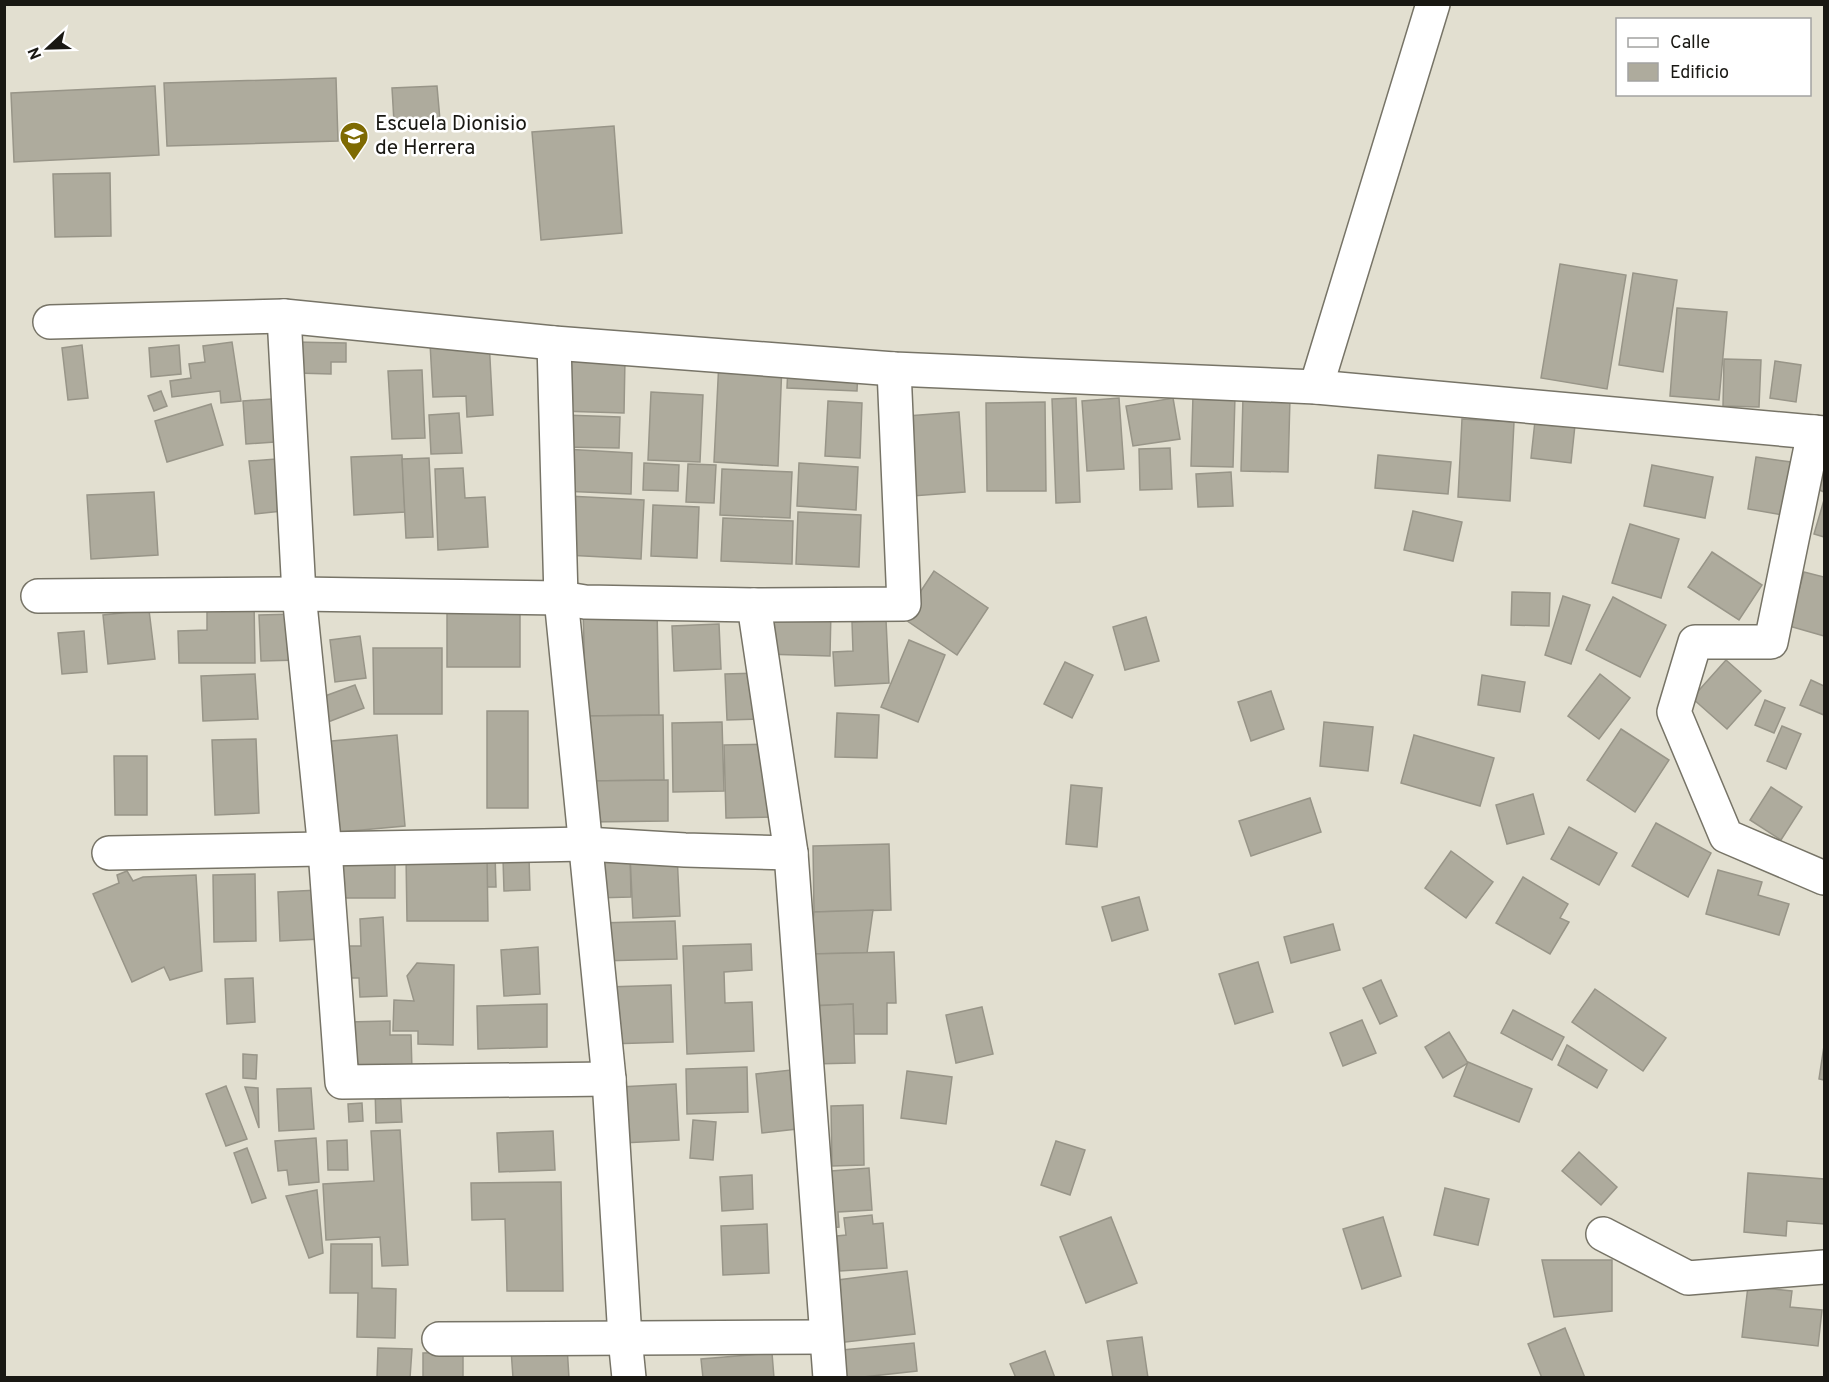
<svg xmlns="http://www.w3.org/2000/svg" width="1829" height="1382" font-family="Overpass,sans-serif">
<rect width="100%" height="100%" fill="#e2dfd0"/>
<g fill="#aeab9d" stroke="#989588" stroke-width="1.5">
<path d="M336 78 338 141 167 146 164 83Z"/>
<path d="M155 86 159 155 14 162 11 93Z"/>
<path d="M437 86 440 120 394 122 392 88Z"/>
<path d="M614 126 622 233 541 240 532 132Z"/>
<path d="M110 173 111 236 55 237 53 174Z"/>
<path d="M1560 264 1626 275 1607 389 1541 378Z"/>
<path d="M1633 273 1677 280 1663 372 1619 365Z"/>
<path d="M1677 308 1727 312 1719 400 1670 396Z"/>
<path d="M489 340 493 415 467 417 466 396 433 397 430 343Z"/>
<path d="M232 342 241 401 221 403 220 391 172 397 170 381 191 378 189 364 205 362 203 346Z"/>
<path d="M295 342 346 343V362H331V374L295 373Z"/>
<path d="M82 345 88 398 68 400 62 348Z"/>
<path d="M179 345 181 374 151 377 149 348Z"/>
<path d="M560 356 625 358 624 413 559 411Z"/>
<path d="M1724 359 1761 360 1759 407 1723 406Z"/>
<path d="M719 360 782 363 778 466 714 462Z"/>
<path d="M1775 361 1801 365 1796 402 1770 398Z"/>
<path d="M788 366 858 369 857 391 787 388Z"/>
<path d="M422 370 425 438 392 439 388 371Z"/>
<path d="M161 391 167 406 154 411 148 396Z"/>
<path d="M651 392 703 395 700 462 648 460Z"/>
<path d="M1193 395 1235 396 1233 467 1191 466Z"/>
<path d="M1243 397 1290 398 1288 472 1241 471Z"/>
<path d="M286 398 289 441 246 444 243 401Z"/>
<path d="M1076 398 1080 502 1056 503 1052 399Z"/>
<path d="M1119 398 1124 469 1087 471 1082 401Z"/>
<path d="M1173 398 1180 439 1133 446 1126 406Z"/>
<path d="M828 401 862 403 860 458 825 456Z"/>
<path d="M1045 402 1046 491H987L986 403Z"/>
<path d="M211 404 223 445 167 462 155 421Z"/>
<path d="M959 412 965 492 912 496 907 416Z"/>
<path d="M459 413 462 453 431 454 429 415Z"/>
<path d="M564 415 620 417 619 448 563 447Z"/>
<path d="M1462 419 1514 422 1510 501 1458 497Z"/>
<path d="M1535 421 1575 425 1571 463 1531 458Z"/>
<path d="M1170 448 1172 489 1140 490 1139 449Z"/>
<path d="M564 449 632 453 631 494 561 491Z"/>
<path d="M402 455 405 512 354 515 351 457Z"/>
<path d="M1378 455 1451 462 1448 494 1375 488Z"/>
<path d="M1756 457 1791 462 1783 515 1748 509Z"/>
<path d="M1824 457V492L1815 488Z"/>
<path d="M429 458 433 537 406 538 402 459Z"/>
<path d="M276 459 282 511 255 514 249 461Z"/>
<path d="M644 463 679 465 678 491 643 490Z"/>
<path d="M799 463 858 467 856 510 797 506Z"/>
<path d="M688 464 716 465 714 503 686 502Z"/>
<path d="M1652 465 1713 477 1705 518 1644 506Z"/>
<path d="M463 468 465 498 485 497 488 547 438 550 435 469Z"/>
<path d="M722 469 792 472 790 518 720 515Z"/>
<path d="M1231 472 1233 506 1198 507 1196 474Z"/>
<path d="M154 492 158 555 91 559 87 495Z"/>
<path d="M568 496 644 500 641 559 566 555Z"/>
<path d="M1824 500V537L1814 534Z"/>
<path d="M653 505 699 507 697 558 651 556Z"/>
<path d="M1413 511 1462 522 1453 561 1404 550Z"/>
<path d="M798 512 861 515 859 567 796 564Z"/>
<path d="M723 518 793 521 792 564 721 561Z"/>
<path d="M1630 524 1679 539 1661 598 1612 583Z"/>
<path d="M1712 552 1762 585 1739 620 1688 587Z"/>
<path d="M934 571 988 608 957 655 903 618Z"/>
<path d="M1804 572 1824 577V636L1789 626Z"/>
<path d="M1512 592 1550 593 1549 626 1511 625Z"/>
<path d="M1563 596 1590 605 1571 664 1545 655Z"/>
<path d="M1613 597 1666 625 1640 677 1586 650Z"/>
<path d="M254 601 255 663H179L178 631 207 630V602Z"/>
<path d="M657 608 659 715 586 716 583 609Z"/>
<path d="M764 608 831 610 830 656 763 654Z"/>
<path d="M149 610 155 659 108 664 103 615Z"/>
<rect x="447" y="610" width="73" height="57"/>
<path d="M297 614 299 660 261 661 259 615Z"/>
<path d="M1146 617 1159 661 1125 670 1113 627Z"/>
<path d="M886 620 889 683 835 686 833 652 853 651 852 622Z"/>
<path d="M719 624 721 669 674 671 672 626Z"/>
<path d="M84 631 87 672 62 674 58 633Z"/>
<path d="M360 636 366 678 335 682 330 640Z"/>
<path d="M909 640 945 655 918 722 881 707Z"/>
<path d="M373 648H442V714H374Z"/>
<path d="M1726 660 1761 691 1727 729 1692 698Z"/>
<path d="M1065 662 1093 675 1072 718 1044 704Z"/>
<path d="M759 673 760 719 727 720 725 674Z"/>
<path d="M255 674 258 719 203 721 201 676Z"/>
<path d="M1600 674 1630 698 1599 739 1568 716Z"/>
<path d="M1482 675 1525 682 1520 712 1478 705Z"/>
<path d="M1811 680 1824 686V715L1800 705Z"/>
<path d="M355 685 364 708 323 724 314 700Z"/>
<path d="M1271 691 1284 729 1251 741 1238 702Z"/>
<path d="M1765 700 1785 708 1774 733 1755 725Z"/>
<rect x="487" y="711" width="41" height="97"/>
<path d="M837 713 879 715 877 758 835 757Z"/>
<path d="M663 715 664 780 587 781 586 716Z"/>
<path d="M722 722 724 791 673 792 672 723Z"/>
<path d="M1324 722 1373 727 1368 771 1320 766Z"/>
<path d="M1782 726 1801 734 1786 769 1767 761Z"/>
<path d="M1621 729 1669 760 1635 812 1587 780Z"/>
<path d="M397 735 405 826 329 833 321 742Z"/>
<path d="M1414 735 1494 758 1480 806 1401 783Z"/>
<path d="M256 739 259 813 215 815 212 740Z"/>
<path d="M772 744 774 817 726 818 724 745Z"/>
<path d="M114 756H147V815H115Z"/>
<path d="M668 780V821L588 822 587 781Z"/>
<path d="M1071 785 1102 788 1097 847 1066 844Z"/>
<path d="M1771 787 1802 807 1781 840 1750 820Z"/>
<path d="M1533 794 1544 834 1507 844 1496 805Z"/>
<path d="M1310 798 1321 832 1251 856 1239 821Z"/>
<path d="M1656 823 1711 853 1688 897 1632 866Z"/>
<path d="M1569 827 1617 853 1599 885 1551 859Z"/>
<path d="M889 844 891 910 814 912 813 846Z"/>
<path d="M630 851 631 897 595 898 593 852Z"/>
<path d="M1451 851 1493 882 1466 918 1425 888Z"/>
<path d="M677 854 680 916 633 918 630 855Z"/>
<path d="M472 855H495L496 887H472Z"/>
<path d="M406 856H487L488 921H407Z"/>
<path d="M529 858 530 890 504 891 503 859Z"/>
<rect x="334" y="860" width="61" height="38"/>
<path d="M1718 870 1762 882 1758 895 1789 904 1779 935 1706 914Z"/>
<path d="M127 871 133 881 143 877 196 875 202 971 170 980 164 967 132 982 93 894 119 883 117 875Z"/>
<path d="M255 874 256 941 214 942 213 875Z"/>
<path d="M1523 877 1568 904 1560 918 1569 922 1550 954 1496 923Z"/>
<path d="M319 890 321 939 280 941 278 892Z"/>
<path d="M1139 897 1148 930 1112 941 1102 907Z"/>
<path d="M873 910 867 953 809 954 814 912Z"/>
<path d="M383 917 387 996 360 997 359 978H349L348 946H361L360 919Z"/>
<path d="M675 921 677 959 599 961 597 923Z"/>
<path d="M1333 924 1340 950 1291 963 1284 937Z"/>
<path d="M751 944 752 970 724 972 725 1003 752 1002 754 1051 687 1054 683 946Z"/>
<path d="M538 947 540 994 504 996 501 950Z"/>
<path d="M894 952 896 1003H887V1034H854L853 1004 810 1006 809 954Z"/>
<path d="M1258 962 1273 1012 1235 1024 1219 974Z"/>
<path d="M417 963 454 965 453 1045 418 1044V1031H393L394 1000 414 1001 407 976Z"/>
<path d="M253 978 255 1022 227 1024 225 979Z"/>
<path d="M1381 980 1397 1016 1380 1024 1363 988Z"/>
<path d="M671 985 673 1042 608 1044 606 987Z"/>
<path d="M1595 989 1666 1038 1643 1071 1572 1022Z"/>
<path d="M547 1004V1047L478 1049 477 1006Z"/>
<path d="M853 1004 855 1063 812 1064 810 1006Z"/>
<path d="M982 1007 993 1054 956 1063 946 1015Z"/>
<path d="M1513 1010 1564 1037 1552 1060 1501 1033Z"/>
<path d="M1362 1020 1376 1053 1343 1066 1330 1033Z"/>
<path d="M390 1021V1035H411L412 1070 348 1071 347 1022Z"/>
<path d="M1449 1032 1468 1063 1443 1078 1425 1047Z"/>
<path d="M1567 1045 1607 1070 1597 1088 1558 1065Z"/>
<path d="M1824 1046V1080L1819 1079Z"/>
<path d="M243 1054 257 1055 256 1079 243 1078Z"/>
<path d="M1468 1062 1532 1089 1519 1122 1454 1096Z"/>
<path d="M747 1067 748 1112 687 1114 686 1069Z"/>
<path d="M791 1070 797 1129 762 1133 756 1074Z"/>
<path d="M907 1071 952 1077 946 1124 901 1118Z"/>
<path d="M676 1084 679 1140 623 1143 619 1087Z"/>
<path d="M226 1086 247 1139 226 1146 206 1094Z"/>
<path d="M245 1087 258 1088 259 1128Z"/>
<path d="M311 1088 314 1129 279 1131 277 1089Z"/>
<path d="M400 1088 402 1122 376 1123 375 1089Z"/>
<path d="M362 1103 363 1121 349 1122 348 1104Z"/>
<path d="M863 1105 864 1165 832 1166 831 1106Z"/>
<path d="M693 1120 716 1122 713 1160 690 1158Z"/>
<path d="M400 1130 408 1265 382 1266 380 1237 326 1240 323 1184 374 1181 371 1131Z"/>
<path d="M553 1131 555 1170 499 1172 497 1133Z"/>
<path d="M316 1138 319 1182 289 1185 287 1170 278 1171 275 1141Z"/>
<path d="M347 1140 348 1170H328L327 1141Z"/>
<path d="M1056 1141 1085 1150 1070 1195 1041 1185Z"/>
<path d="M247 1148 266 1198 252 1203 234 1153Z"/>
<path d="M1579 1152 1617 1187 1601 1205 1562 1171Z"/>
<path d="M869 1168 872 1210 838 1212 839 1227 823 1229 818 1172Z"/>
<path d="M1748 1173 1824 1179V1224L1787 1221 1786 1236 1744 1232Z"/>
<path d="M752 1175 753 1209 722 1211 720 1177Z"/>
<path d="M561 1182 563 1291H507L505 1219 472 1220 471 1183Z"/>
<path d="M1445 1188 1489 1199 1478 1245 1434 1235Z"/>
<path d="M317 1190 323 1253 309 1258 286 1196Z"/>
<path d="M872 1215 873 1224 883 1223 887 1268 840 1271 837 1236 846 1235 844 1218Z"/>
<path d="M1111 1217 1137 1283 1086 1303 1060 1237Z"/>
<path d="M1383 1217 1401 1276 1362 1289 1343 1229Z"/>
<path d="M767 1224 769 1273 723 1275 721 1226Z"/>
<path d="M331 1244H372V1288L396 1289 395 1338 357 1337 358 1293H330Z"/>
<path d="M1542 1260H1612V1311L1554 1317Z"/>
<path d="M907 1271 915 1334 837 1343 830 1281Z"/>
<path d="M1748 1286 1792 1291 1790 1307 1822 1310 1818 1346 1742 1337Z"/>
<path d="M1565 1328 1585 1378H1542L1528 1344Z"/>
<path d="M1142 1337 1148 1378H1113L1107 1341Z"/>
<path d="M914 1343 917 1371 854 1378H834L832 1351Z"/>
<path d="M567 1346 569 1378H513L511 1349Z"/>
<path d="M378 1348 412 1349 410 1378H377Z"/>
<path d="M1045 1351 1055 1378H1016L1010 1364Z"/>
<path d="M463 1352V1378H423V1353Z"/>
<path d="M772 1353 774 1378H703L701 1359Z"/>
</g>
<g fill="none" stroke-linecap="round" stroke-linejoin="round">
<g stroke="#777467" stroke-width="36">
<g id="minor">
<path d="M284 316 299 594 325 850 342 1082 609 1079"/>
<path d="M50 322 284 316 554 343 894 369 1316 387 1824 433"/>
<path d="M554 343 561 598 609 1079 625 1338 629 1378"/>
<path d="M1316 387 1433 4"/>
<path d="M1814 432 1771 642H1695L1674 712 1726 836 1824 878"/>
<path d="M38 596 299 594 561 598 585 602 754 605 904 604 894 369"/>
<path d="M754 605 791 853 830 1378"/>
<path d="M109 853 586 844 685 850 791 853"/>
<path d="M1603 1234 1688 1278 1824 1267"/>
<path d="M439 1339 826 1337"/>
</g>
</g>
<use href="#minor" stroke="#fff" stroke-width="33"/>
</g>
<defs>
<g id="school-pin" transform="scale(1.5)"><path d="M0 17L-7.5 6A9.5 9.5 0 1 1 7.5 6Z" fill="#7e6a02" stroke="#fff"/><path d="M0-5L7-2L0 1L-7-2ZM-4 1L0 2.5L4 1V4Q0 6-4 4Z" fill="#fff"/></g>
</defs>
<g fill-rule="evenodd">
<use href="#school-pin" x="354" y="136"/>
</g>
<g text-anchor="middle" dominant-baseline="central" stroke-width="5" stroke-linejoin="round" paint-order="stroke">
<g font-size="21" fill="#191813" stroke="#fff" text-anchor="start">
<text x="375" y="124">Escuela Dionisio<tspan x="375" dy="24">de Herrera</tspan></text>
</g>
</g>
<rect width="1829" height="1382" fill="none" stroke="#191813" stroke-width="12"/>
<rect x="1616" y="18" width="195" height="78" fill="#ffffff" stroke="#a3a3a1" stroke-width="1.5"/>
<rect x="1628" y="38" width="30" height="9" fill="#ffffff" stroke="#a3a3a1" stroke-width="1.5"/>
<text x="1670" y="48" font-size="18" fill="#191813">Calle</text>
<rect x="1628" y="63" width="30" height="18" fill="#aeab9d" stroke="#a3a3a1" stroke-width="1.5"/>
<text x="1670" y="78" font-size="18" fill="#191813">Edificio</text>
<g transform="translate(48 48) rotate(248)" stroke="#ffffff" stroke-width="4.5" paint-order="stroke">
<path d="M0-4.5L10 22L0 15L-10 22Z" fill="#191813"/>
<text y="-9" font-size="16" font-weight="bold" text-anchor="middle" fill="#191813">N</text>
</g>
</svg>
